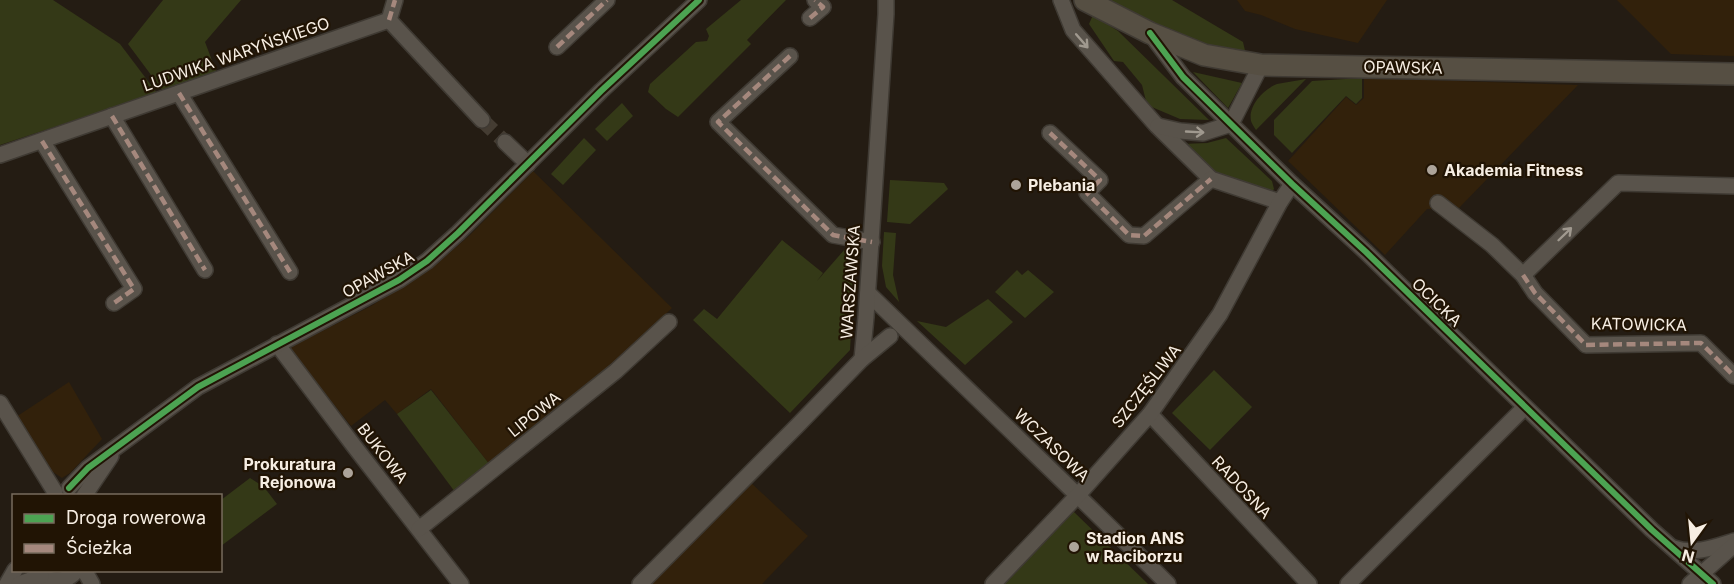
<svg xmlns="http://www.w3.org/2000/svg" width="1734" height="584" font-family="Inter,sans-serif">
<rect width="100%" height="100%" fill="#241c13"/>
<g fill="#32210b">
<path d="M1237 0H1387L1358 43 1295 29 1261 15 1245 11Z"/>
<path d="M1617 0H1734V56L1671 54Z"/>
<path d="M1364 78 1578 85 1459 208 1427 209 1385 255 1288 161 1346 97 1356 105 1364 98Z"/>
<path d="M533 171 672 308 624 354 567 404 490 465 431 389 397 414 385 400 351 426 289 348 371 306 433 267 470 235Z"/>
<path d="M69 382 102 439 70 473 62 478 50 470 16 417Z"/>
<path d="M749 481 808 536 762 584H648Z"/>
</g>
<g fill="#343917">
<path d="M0 0H53L120 44 157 93 0 145Z"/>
<path d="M163 0H241L205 42 216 71 163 91 128 44Z"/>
<path d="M741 0H786L747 40 751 44 678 117 666 109 648 92 650 84 696 42 707 41 709 36 706 29Z"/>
<path d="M1099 0H1172L1243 42 1246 55 1214 50Z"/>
<path d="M1093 15 1118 31 1209 120 1180 119 1147 105 1142 85 1123 62 1114 61 1089 24Z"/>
<path d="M1193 72 1242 83 1228 108Z"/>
<path d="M1362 78V98L1356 104 1346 96 1292 153 1274 135V120L1312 81Z"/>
<path d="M1306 79 1256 130C1254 127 1252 124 1251 121 1248 105 1264 89 1277 84 1286 82 1297 81 1306 79Z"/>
<path d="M622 103 633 116 607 141 595 129Z"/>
<path d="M584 138 596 150 563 185 551 174Z"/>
<path d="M1226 138 1272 181 1274 189 1271 193 1211 171 1182 144 1207 143Z"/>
<path d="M890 180 944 183 948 189 910 224 887 222Z"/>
<path d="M884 232 896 233 893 275 899 302 886 287 882 266Z"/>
<path d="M782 240 823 273 817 281 845 249H856L850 350 790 413 693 320 704 309 717 319Z"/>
<path d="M1017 270 1022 275 1028 270 1054 292 1025 318 995 292Z"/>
<path d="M988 299 1013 322 965 365 917 321 946 327Z"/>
<path d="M1214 370 1252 407 1210 450 1172 413Z"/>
<path d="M431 390 490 465 455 492 397 414Z"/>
<path d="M250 478 264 487 277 504 221 546V500Z"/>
<path d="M1073 511 1148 584H1002Z"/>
</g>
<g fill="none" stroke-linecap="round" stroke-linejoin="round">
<path stroke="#443c32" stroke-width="15" stroke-dasharray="15 8" stroke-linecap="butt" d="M482 120 505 142"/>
<g stroke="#3f3a33" stroke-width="18">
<g id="street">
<path d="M1061 0 1073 30 1157 126 1211 179 1280 202"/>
<path d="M810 18 823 7 815 0"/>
<path d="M389 20 395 0"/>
<path d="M1150 33 1183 77 1292 184 1366 252 1652 530 1713 584"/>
<path d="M557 47 607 0"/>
<path d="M790 56 718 122 833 235 872 242"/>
<path d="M179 93 290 272"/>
<path d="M112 116 205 270"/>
<path d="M1158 126 1180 131 1203 133 1231 124 1261 65"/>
<path d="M1050 133 1100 180 1087 193 1129 235 1144 236 1211 179"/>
<path d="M42 141 134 289 114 303"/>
<path d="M505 142 528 164"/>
<path d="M0 155 389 20 482 120"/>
<path d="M1438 203 1492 245 1523 275 1535 293 1586 345 1701 343 1734 376"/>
<path d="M1523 275 1618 183 1734 186"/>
<path d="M868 293C968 390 1069 486 1168 584"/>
<path d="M277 344 354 446 461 584"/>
<path d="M862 359 866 317 886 14V0"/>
<path d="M0 403 55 492"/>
<path d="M1150 414 1309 584"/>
<path d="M69 488 88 468 198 387 399 280 427 261 458 233 601 91 699 0"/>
<path d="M84 496 111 456"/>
<path d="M419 529 616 371 669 322"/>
<path d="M1674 548C1694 555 1715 547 1734 541"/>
<path d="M37 570C48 584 66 584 77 570"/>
<path d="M84 570 92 584"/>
<path d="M7 584 15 570"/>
<path d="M19 584 41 576"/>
<path d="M640 584 797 426 862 359 890 336"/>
<path d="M993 584 1078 495 1150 414 1220 314 1280 202 1292 184"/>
<path d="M1348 584 1525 407"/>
<path d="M1690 584 1734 545"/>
</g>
</g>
<g stroke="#3f3a33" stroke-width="24">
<path id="secondary" d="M1085 0 1150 33 1204 55 1261 65 1734 74"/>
</g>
<use href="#street" stroke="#59534b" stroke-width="15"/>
<use href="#secondary" stroke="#564f43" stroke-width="21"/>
<g stroke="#a5887d" stroke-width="4.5" stroke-dasharray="9 4.5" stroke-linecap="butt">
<path d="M810 18 823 7 815 0"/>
<path d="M389 20 395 0"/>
<path d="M557 47 607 0"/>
<path d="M790 56 718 122 833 235 872 242"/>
<path d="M179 93 290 272"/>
<path d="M112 116 205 270"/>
<path d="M1050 133 1100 180 1087 193 1129 235 1144 236 1211 179"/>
<path d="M42 141 134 289 114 303"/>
<path d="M1523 275 1535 293 1586 345 1701 343 1734 376"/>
</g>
<g stroke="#211404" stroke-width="10">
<g id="cycleway">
<path d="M1150 33 1183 77 1292 184 1366 252 1652 530 1713 584"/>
<path d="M69 488 88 468 198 387 399 280 427 261 458 233 601 91 699 0"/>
</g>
</g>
<use href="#cycleway" stroke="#4ca352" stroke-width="6"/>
</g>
<defs><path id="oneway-shaft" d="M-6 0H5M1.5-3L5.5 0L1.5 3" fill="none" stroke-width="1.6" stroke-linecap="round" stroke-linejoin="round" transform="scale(1.5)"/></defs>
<g stroke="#a0998f">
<use href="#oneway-shaft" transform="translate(1082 41) rotate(49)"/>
<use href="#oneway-shaft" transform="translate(1195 132) rotate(3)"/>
<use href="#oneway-shaft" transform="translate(1565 234) rotate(-44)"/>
</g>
<g fill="#ada49a" stroke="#211404" stroke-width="2">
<circle cx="1432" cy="170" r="6"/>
<circle cx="1016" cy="185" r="6"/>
<circle cx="348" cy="473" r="6"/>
<circle cx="1074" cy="547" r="6"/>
</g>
<g text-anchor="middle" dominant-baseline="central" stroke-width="4.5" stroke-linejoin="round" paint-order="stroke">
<g font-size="16" fill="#f7eee3" stroke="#211404">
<text transform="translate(236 54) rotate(-19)">LUDWIKA WARYŃSKIEGO</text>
<text transform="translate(1403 67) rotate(1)">OPAWSKA</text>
<text transform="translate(378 274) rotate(-29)">OPAWSKA</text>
<text transform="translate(850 282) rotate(-86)">WARSZAWSKA</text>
<text transform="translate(1437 302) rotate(44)">OCICKA</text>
<text transform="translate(1639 324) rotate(1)">KATOWICKA</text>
<text transform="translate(1146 386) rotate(-52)">SZCZĘŚLIWA</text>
<text transform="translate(534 414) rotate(-39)">LIPOWA</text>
<text transform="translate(1052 445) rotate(44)">WCZASOWA</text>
<text transform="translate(383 453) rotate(52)">BUKOWA</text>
<text transform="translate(1242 487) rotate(47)">RADOSNA</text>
</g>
<g font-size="16" font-weight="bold" fill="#f7eee3" stroke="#211404" text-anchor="start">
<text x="1444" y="170">Akademia Fitness</text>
<text x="1028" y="185">Plebania</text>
<text x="336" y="464" text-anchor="end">Prokuratura<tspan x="336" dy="18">Rejonowa</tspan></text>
<text x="1086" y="538">Stadion ANS<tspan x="1086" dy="18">w Raciborzu</tspan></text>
</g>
</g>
<rect x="12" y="494" width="210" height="78" fill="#211404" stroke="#776b5d" stroke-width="1.5"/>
<rect x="24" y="514" width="30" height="9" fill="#4ca352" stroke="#776b5d" stroke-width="1.5"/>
<text x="66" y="524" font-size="18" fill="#f7eee3">Droga rowerowa</text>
<rect x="24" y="544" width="30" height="9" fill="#a5887d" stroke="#776b5d" stroke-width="1.5"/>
<text x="66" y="554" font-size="18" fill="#f7eee3">Ścieżka</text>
<g transform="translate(1692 542) rotate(195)" stroke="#211404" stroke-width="4.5" paint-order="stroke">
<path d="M0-4.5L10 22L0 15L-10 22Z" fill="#f7eee3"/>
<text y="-9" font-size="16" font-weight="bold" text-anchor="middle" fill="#f7eee3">N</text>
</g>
</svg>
